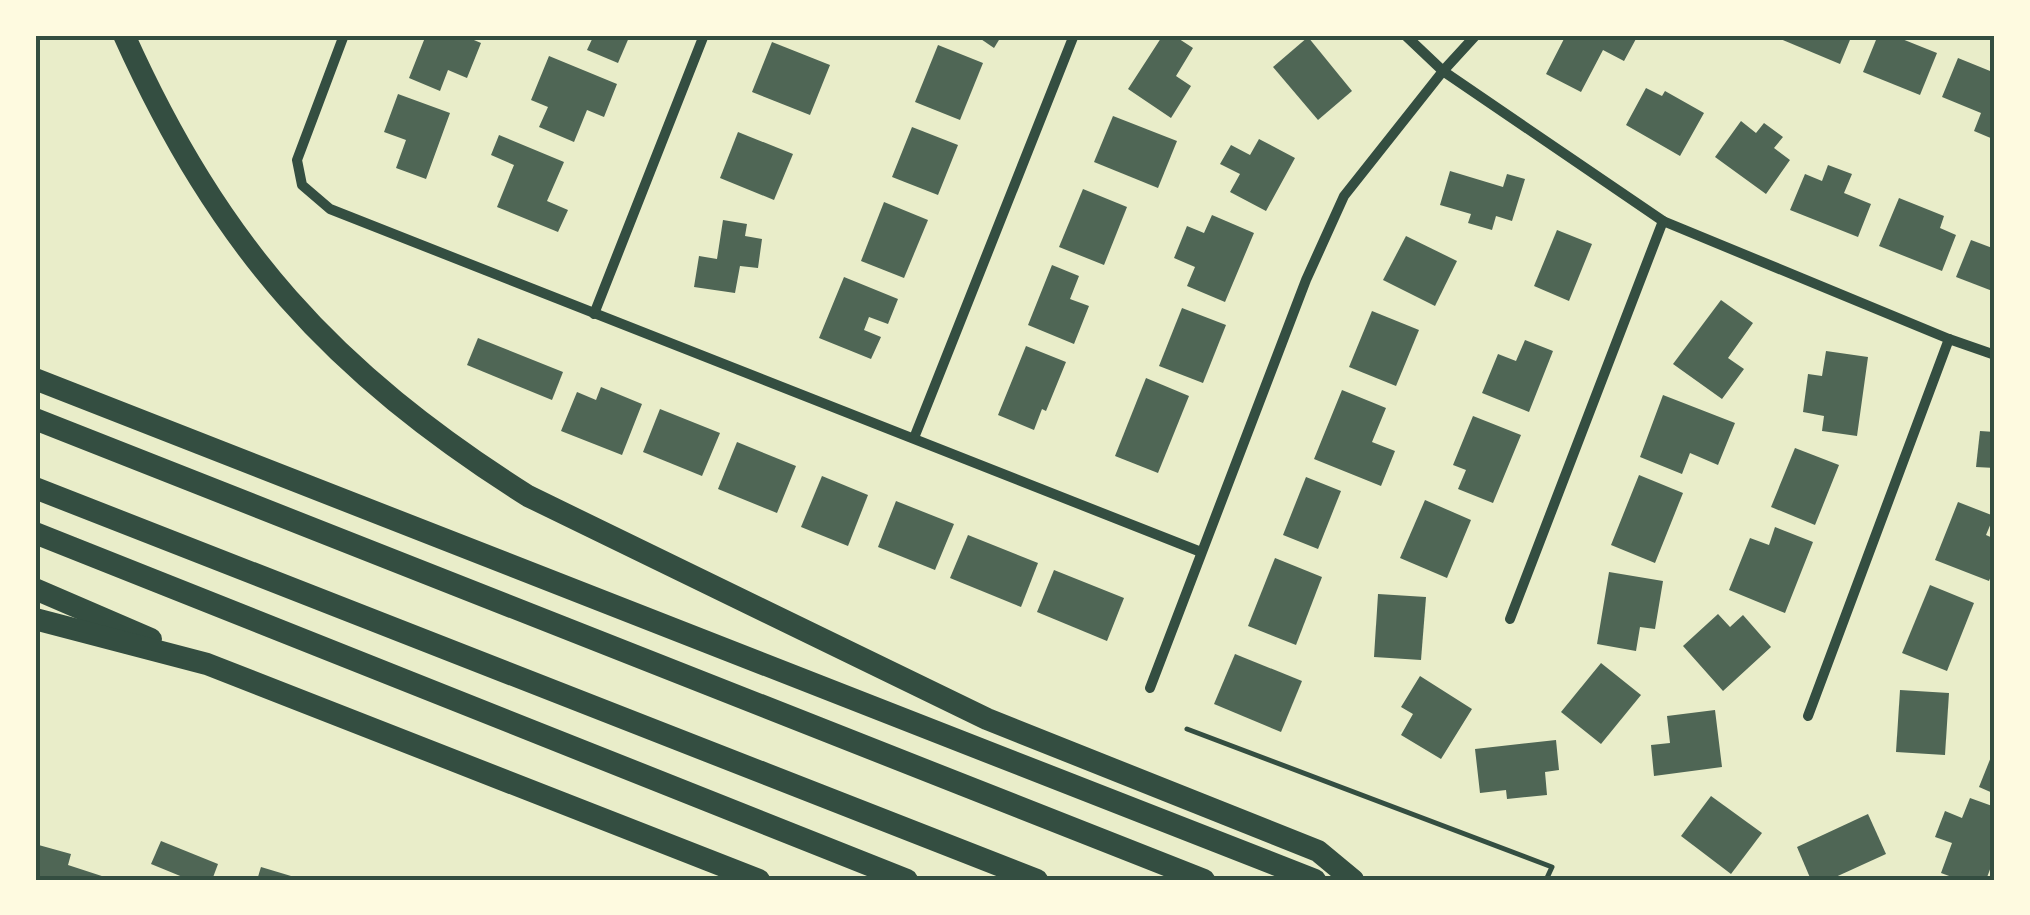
<svg xmlns="http://www.w3.org/2000/svg" width="2030" height="915" font-family="Rubik,sans-serif">
<rect width="100%" height="100%" fill="#e9edc9"/>
<g fill="#4f6655">
<path d="M426 35H462L481 43 467 78 448 70 440 91 409 78Z"/>
<path d="M594 35H630L618 63 587 50Z"/>
<path d="M975 35H1002L994 48Z"/>
<path d="M1163 35H1173L1193 48 1176 76 1191 86 1171 118 1128 89Z"/>
<path d="M1566 35H1634L1637 37 1624 61 1603 50 1581 92 1546 74Z"/>
<path d="M1771 35H1852L1840 64Z"/>
<path d="M1878 35H1892L1937 53 1920 95 1863 72Z"/>
<path d="M1308 37 1352 91 1318 120 1273 67Z"/>
<path d="M772 42 830 65 810 115 752 92Z"/>
<path d="M938 45 983 63 960 120 915 102Z"/>
<path d="M549 56 617 84 604 117 587 110 574 142 539 127 548 107 531 100Z"/>
<path d="M1958 58 1995 73 1993 139 1974 131 1981 113 1942 97Z"/>
<path d="M1646 88 1662 96 1665 91 1704 113 1680 156 1626 125Z"/>
<path d="M398 94 450 113 426 179 396 168 406 140 384 132Z"/>
<path d="M1113 116 1177 141 1158 188 1094 162Z"/>
<path d="M1741 121 1756 133 1764 123 1783 137 1774 148 1790 160 1766 194 1715 157Z"/>
<path d="M912 127 958 145 938 195 892 177Z"/>
<path d="M738 132 793 154 774 200 720 178Z"/>
<path d="M499 135 564 162 547 201 568 210 558 232 497 207 514 165 491 155Z"/>
<path d="M1259 139 1295 158 1266 211 1230 192 1240 174 1220 164 1231 145 1250 155Z"/>
<path d="M1828 165 1852 174 1844 193 1871 204 1858 237 1790 210 1805 174 1822 181Z"/>
<path d="M1450 171 1503 187 1507 174 1525 179 1512 221 1496 216 1492 230 1468 223 1471 214 1440 205Z"/>
<path d="M1083 189 1127 207 1104 265 1059 247Z"/>
<path d="M1899 198 1944 216 1940 228 1956 235 1942 271 1879 246Z"/>
<path d="M884 202 928 220 904 278 861 261Z"/>
<path d="M1212 215 1254 233 1225 302 1187 286 1195 267 1174 258 1187 226 1204 233Z"/>
<path d="M723 220 747 224 745 236 762 239 758 268 740 266 735 293 694 287 699 256 717 259Z"/>
<path d="M1557 230 1592 244 1569 301 1534 286Z"/>
<path d="M1406 236 1457 261 1435 306 1383 280Z"/>
<path d="M1971 240 1995 249V292L1956 277Z"/>
<path d="M1052 265 1079 276 1070 299 1089 306 1074 344 1028 325Z"/>
<path d="M844 277 898 299 888 324 869 317 864 330 881 337 871 359 819 338Z"/>
<path d="M1721 300 1753 323 1728 358 1744 369 1722 399 1673 364Z"/>
<path d="M1182 308 1226 325 1203 383 1159 366Z"/>
<path d="M1372 311 1419 330 1396 386 1349 367Z"/>
<path d="M478 338 563 372 552 400 467 365Z"/>
<path d="M1525 340 1553 351 1529 412 1482 393 1498 354 1516 361Z"/>
<path d="M1026 346 1066 362 1046 411 1042 409 1034 430 998 415Z"/>
<path d="M1826 351 1868 357 1857 436 1822 431 1824 416 1803 412 1808 374 1822 376Z"/>
<path d="M1146 378 1189 396 1158 473 1115 456Z"/>
<path d="M601 387 642 404 622 455 561 431 577 392 596 400Z"/>
<path d="M1342 390 1386 408 1372 442 1395 451 1381 486 1314 459Z"/>
<path d="M1663 395 1735 423 1718 465 1690 453 1682 474 1640 457Z"/>
<path d="M660 409 720 433 702 476 643 452Z"/>
<path d="M1473 416 1521 435 1493 503 1458 489 1466 470 1453 465Z"/>
<path d="M1980 431 1995 432V468L1976 467Z"/>
<path d="M737 442 796 466 777 513 718 489Z"/>
<path d="M1795 448 1839 465 1815 525 1771 507Z"/>
<path d="M1639 475 1683 493 1655 563 1611 545Z"/>
<path d="M822 476 868 495 848 546 801 527Z"/>
<path d="M1306 477 1341 491 1318 549 1283 535Z"/>
<path d="M1425 500 1471 520 1447 578 1400 558Z"/>
<path d="M896 501 954 524 935 570 878 547Z"/>
<path d="M1958 502 1994 516 1986 535 1995 539V566L1989 581 1935 560Z"/>
<path d="M1775 527 1813 542 1785 613 1729 590 1750 538 1769 545Z"/>
<path d="M968 535 1038 563 1021 607 950 578Z"/>
<path d="M1275 558 1322 577 1296 645 1248 626Z"/>
<path d="M1054 570 1124 598 1107 641 1037 612Z"/>
<path d="M1609 572 1663 581 1655 629 1640 627 1636 651 1597 644Z"/>
<path d="M1930 585 1974 603 1947 671 1902 653Z"/>
<path d="M1378 594 1426 597 1421 660 1374 657Z"/>
<path d="M1718 614 1730 627 1743 615 1771 647 1723 691 1683 646Z"/>
<path d="M1235 654 1302 681 1281 732 1214 704Z"/>
<path d="M1601 663 1641 695 1601 744 1561 712Z"/>
<path d="M1420 676 1472 709 1441 759 1401 735 1413 714 1401 707Z"/>
<path d="M1900 690 1949 693 1945 755 1896 752Z"/>
<path d="M1715 710 1722 767 1654 776 1651 745 1670 743 1667 716Z"/>
<path d="M1556 740 1559 770 1545 772 1547 795 1507 799 1506 790 1480 793 1475 749Z"/>
<path d="M1995 747V794L1979 787Z"/>
<path d="M1711 796 1762 833 1731 874 1681 836Z"/>
<path d="M1970 798 1995 807V856L1986 880H1960L1941 873 1952 843 1935 837 1945 811 1962 818Z"/>
<path d="M1868 814 1886 854 1829 880H1811L1797 847Z"/>
<path d="M161 841 218 864 212 880H190L151 864Z"/>
<path d="M35 844 71 854 68 865 114 880H35Z"/>
<path d="M261 867 301 879V880H257Z"/>
</g>
<g fill="none" stroke-linecap="round" stroke-linejoin="round">
<path stroke="#344e41" stroke-width="5" d="M1187 729 1552 867 1546 880"/>
<g stroke="#344e41" stroke-width="10">
<path d="M344 35 297 160 302 185 330 209 1201 552"/>
<path d="M1405 35 1443 71 1663 221 1949 339 1995 355"/>
<path d="M594 314 704 35"/>
<path d="M914 438 1074 35"/>
<path d="M1510 619 1663 221"/>
<path d="M1150 688 1306 280 1344 196 1443 71 1476 35"/>
<path d="M1808 716 1949 339"/>
</g>
<g stroke="#344e41" stroke-width="22">
<path d="M124 35C220 248 331 371 528 496L987 719 1318 851 1353 880"/>
<path d="M35 379 1315 880"/>
<path d="M35 419 1204 880"/>
<path d="M35 488 1037 880"/>
<path d="M35 533 907 880"/>
<path d="M35 589 151 639"/>
<path d="M35 619 207 664 759 880"/>
</g>
</g>
<rect width="2030" height="915" fill="none" stroke="#fefae0" stroke-width="75"/>
<rect x="38" y="38" width="1954" height="840" fill="none" stroke="#344e41" stroke-width="4"/>
</svg>
